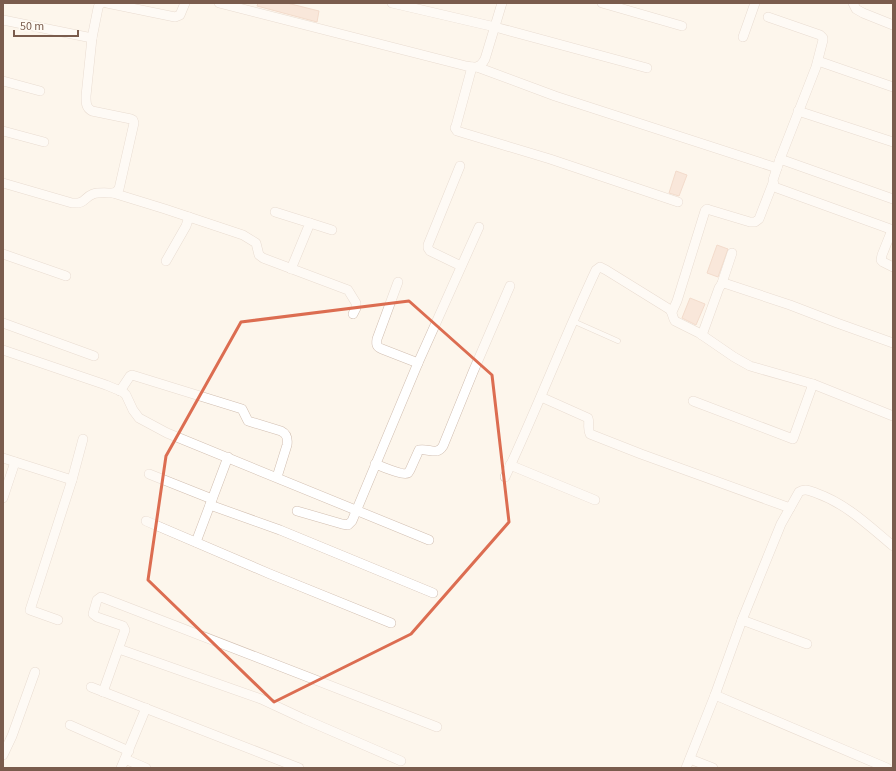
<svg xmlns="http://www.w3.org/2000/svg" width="896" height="771" font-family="'Source Sans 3',sans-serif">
<rect width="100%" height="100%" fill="#fdf6ec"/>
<g fill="#f3d5c3" stroke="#e6bba3">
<path d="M258 3H287L319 11 317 22 257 6Z"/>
<path d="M676 171 687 175 679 196 669 193Z"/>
<path d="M717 245 728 249 718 277 707 273Z"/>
<path d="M690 298 705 304 696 325 682 318Z"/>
</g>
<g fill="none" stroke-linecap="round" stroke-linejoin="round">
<g stroke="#d1beb0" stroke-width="5.5">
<path id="lane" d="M573 321 618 341"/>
</g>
<g stroke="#d1beb0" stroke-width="10">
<g id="street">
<path d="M107 3 175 17 180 15 185 3"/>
<path d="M219 3 466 66C476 68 480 68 485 59L502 3"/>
<path d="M392 3 495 27 647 68"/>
<path d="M602 3 682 26"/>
<path d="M853 3 856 9 863 13 893 25"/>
<path d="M768 17 820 35 823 38V40L816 67 780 159 773 180 774 186 777 188 893 230"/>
<path d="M3 20 92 38"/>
<path d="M743 37 755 3"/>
<path d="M818 61 893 87"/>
<path d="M472 67 456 126 455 128 457 131 550 159 678 202"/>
<path d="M477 67 555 96 777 168"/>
<path d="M3 81 40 91"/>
<path d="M798 111 893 142"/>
<path d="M3 131 44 142"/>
<path d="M780 159 893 199"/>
<path d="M460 166 428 245V248L430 251 461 266"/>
<path d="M3 183 72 203C86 204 83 198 93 194 99 192 107 193 113 193L116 192 119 189 134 123 133 120 131 119 92 111C86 108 86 103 86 96L92 38 98 8 99 5 102 3"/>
<path d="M113 193 165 209 243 235 256 243 259 255 263 258 348 290 356 303V308L353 314"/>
<path d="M275 212 310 223 291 269"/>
<path d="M310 223 332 230"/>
<path d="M892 230 882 255 881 260 883 262 893 267"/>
<path d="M3 254 66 276"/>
<path d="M166 261 186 226 189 217"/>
<path d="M398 282 377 339C376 345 377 347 382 349L418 363"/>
<path d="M722 283 732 253"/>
<path d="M672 312 677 301 705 211 707 209 710 210 750 222H755L759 219 773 183"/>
<path d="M3 323 94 356"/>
<path d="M702 335 719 288 721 285 724 283 790 305 837 323 893 343"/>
<path d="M3 350 106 385 123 392 126 395 133 410 139 418 167 433 429 540"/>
<path d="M120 391 130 376 132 375 242 409 248 421 281 431C287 434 288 438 287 445L277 477"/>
<path d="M541 397 588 418C590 423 587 428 590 434L641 454 790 508"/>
<path d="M693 401 793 439 813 384"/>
<path d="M3 458 72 480"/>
<path d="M375 464C381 466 403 476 408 473 409 472 409 471 410 470L419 450C429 448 437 456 443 446L473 372 510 286"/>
<path d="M510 465 595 500"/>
<path d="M149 474 212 499"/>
<path d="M505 477C537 409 564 338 596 270L600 267 606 270 669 309C673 312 672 317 675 321L699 333 734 357 750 366 813 384 893 416"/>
<path d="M3 498 15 462"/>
<path d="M210 505 280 530 433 593"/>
<path d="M297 511 342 524 348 525 352 521 418 363 479 227"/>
<path d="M146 521 270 574 391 623"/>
<path d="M196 542 228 457"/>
<path d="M58 620 30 610 72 480 83 439"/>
<path d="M742 620 807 644"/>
<path d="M119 649 261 699 304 719 401 761"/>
<path d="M91 687 299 768"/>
<path d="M103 692 125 630 123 626 97 617 93 614 97 600 101 597 437 727"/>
<path d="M70 725 129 751"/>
<path d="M3 755 12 736 35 672"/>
<path d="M125 759 146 768"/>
<path d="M690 759 713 768"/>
<path d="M121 768 146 708"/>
<path d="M686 768 715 695"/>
<path d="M887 768 715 695 742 620 781 524 799 492C805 488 810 491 816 493 847 504 869 526 893 546"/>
</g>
</g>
<use href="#lane" stroke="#fff" stroke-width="4.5"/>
<use href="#street" stroke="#fff" stroke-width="9"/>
</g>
<path d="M0 0H896V771H0ZM409 301 492 375 509 522 411 634 274 702 148 580 166 456 241 322Z" fill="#fdf6ec" fill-opacity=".55" fill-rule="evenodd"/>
<path fill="none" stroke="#dc6d51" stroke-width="3" stroke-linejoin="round" d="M409 301 492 375 509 522 411 634 274 702 148 580 166 456 241 322Z"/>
<rect width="896" height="771" fill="none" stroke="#7a5c4d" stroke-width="8"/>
<path d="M14 30v6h64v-6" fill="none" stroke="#7a5c4d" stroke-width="2"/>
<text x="20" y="30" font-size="12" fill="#7a5c4d" stroke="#fffaf3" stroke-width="3" paint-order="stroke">50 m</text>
</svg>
